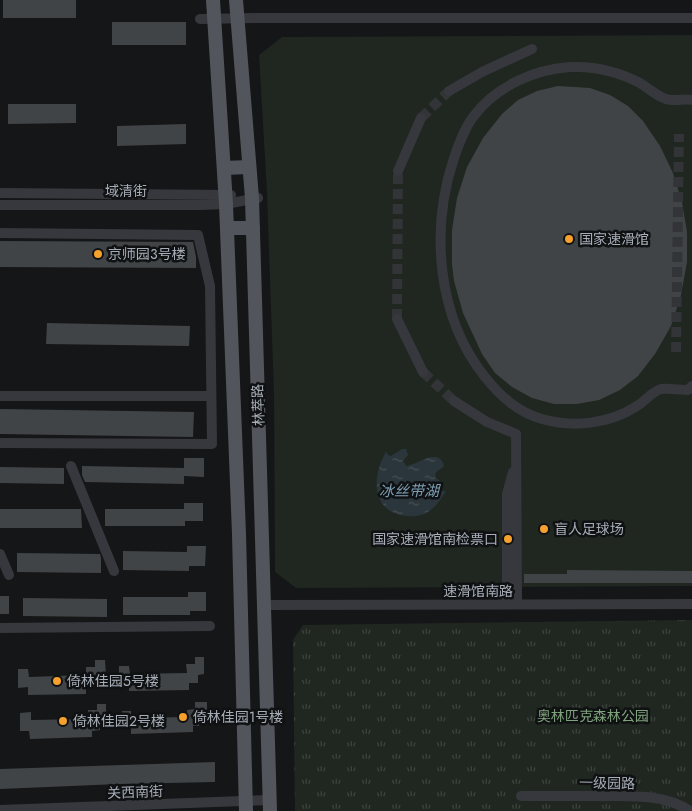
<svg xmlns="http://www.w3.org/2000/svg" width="692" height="811" font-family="Jost,'Noto Sans SC',sans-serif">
<defs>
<pattern id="park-tufts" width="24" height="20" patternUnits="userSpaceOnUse" patternTransform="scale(1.25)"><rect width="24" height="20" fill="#1f2720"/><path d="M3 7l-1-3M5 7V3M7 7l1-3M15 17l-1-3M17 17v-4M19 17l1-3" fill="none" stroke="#3d443e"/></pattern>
<pattern id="water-ripples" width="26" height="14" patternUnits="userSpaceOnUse" patternTransform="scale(1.25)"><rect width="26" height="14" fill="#2b363c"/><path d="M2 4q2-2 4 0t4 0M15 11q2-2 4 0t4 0" fill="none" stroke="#475156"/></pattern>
</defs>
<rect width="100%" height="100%" fill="#151617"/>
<path fill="#1f2720" d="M692 35V586L296 588 275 572 274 394 267 193 259 55 282 37Z"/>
<path fill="url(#park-tufts)" d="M692 620V811H295L293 640 303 625Z"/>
<path fill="url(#water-ripples)" d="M402 449H406L408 455 403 461 406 466C417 465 439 446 444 466L436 472 435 476 437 479 442 482V491H446C441 499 436 507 428 512 420 517 410 517 401 515 370 509 373 473 386 452L388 455 391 456Z"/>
<g fill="#414447">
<rect x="3" y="0" width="73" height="18"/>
<rect x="112" y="22" width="74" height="23"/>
<path d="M558 86 590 88 610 95 628 106 643 121 660 146 673 173 682 202 687 232V262L681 295 671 326 655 354 638 376 620 390 599 400 577 404H554L532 398 512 387 495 373 482 354 463 313 454 281 452 264V230L457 198 467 167 483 138 502 114 518 100 537 91Z"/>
<path d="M8 104H76V123L8 124Z"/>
<path d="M186 124V144L117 146V126Z"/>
<path d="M0 241 193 242 196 257V268L0 267Z"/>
<path d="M47 323 190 326 189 346 46 344Z"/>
<path d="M0 409 194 412 193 437 0 434Z"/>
<path d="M184 458H204V477L184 476V484L85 482 82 475V466L184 468Z"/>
<path d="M0 467 64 468V484L0 483Z"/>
<path d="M184 503H203V521H185V526H105V509H184Z"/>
<path d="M0 509H81L82 528H0Z"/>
<path d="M187 546H206L205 566H189V571L123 570V551L187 552Z"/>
<path d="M17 553 100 554 101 558V573L17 572Z"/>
<path d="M567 570 692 571V583H524V574H567Z"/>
<path d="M188 592H206V611H190V615H123V597H188Z"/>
<rect x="0" y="596" width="9" height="18"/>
<path d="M23 598 107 599V617L23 616Z"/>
<path d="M195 657H204V674L198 675V683H189V690L129 691V685H119V666H129L130 674 187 673 186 664H195Z"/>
<path d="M95 660H105L106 676 96 677 97 685H86V694L28 695V687L18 688V669H28L29 677 86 675V667H95Z"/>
<path d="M195 702H207V719H199V726H193V732L131 734V727H123L122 711H131V718L187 717V710L195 709Z"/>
<path d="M97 704H106V723H100V730L92 731V737L30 739 29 731H20V713L31 712V720L88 719V710H97Z"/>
<path d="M215 762V782L119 784 0 789V769Z"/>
</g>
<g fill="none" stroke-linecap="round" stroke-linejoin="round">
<g stroke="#323437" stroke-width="10" stroke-dasharray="10 5" stroke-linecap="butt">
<path d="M421 118 449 91"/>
<path d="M397 319 398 171"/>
<path d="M676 352 679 134"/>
<path d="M423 372 454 401"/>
</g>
<g stroke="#36383d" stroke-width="10">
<path d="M200 19 254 18H692"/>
<path d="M449 91 482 72 532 49"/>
<path d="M692 100C684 98 674 102 666 99 657 96 648 88 640 83 619 72 595 66 571 67 534 69 495 87 473 117 464 129 459 144 454 158 430 230 437 317 485 377 501 397 518 412 542 419 574 428 609 424 637 406 644 402 653 391 661 389 669 388 680 390 688 390L692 386"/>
<path d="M398 171 421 118"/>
<path d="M0 193 231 195"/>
<path d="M0 205H200L226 204 258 198"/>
<path d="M0 233 198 235 210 286 212 444 0 443"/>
<path d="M397 319 423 372"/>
<path d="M0 396H211"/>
<path d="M454 401 487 422 516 434 517 604"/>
<path d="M71 466 114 571"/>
<path d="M0 554 9 575"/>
<path d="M507 604V494L513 472"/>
<path d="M265 605 692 604"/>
<path d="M0 628 210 626"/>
<path d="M521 796C544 796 568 796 591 796 623 797 662 792 690 811"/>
<path d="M0 810 270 800"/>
</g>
<g stroke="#52555c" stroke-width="14">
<path d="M213 0 226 204 239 534 246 811"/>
<path d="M236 0 252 198 270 811"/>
<path d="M224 168 249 167"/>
<path d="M227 228H253"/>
</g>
</g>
<g fill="#f6a02e" stroke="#101112" stroke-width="2">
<circle cx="569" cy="239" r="5"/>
<circle cx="98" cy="254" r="5"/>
<circle cx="544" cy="529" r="5"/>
<circle cx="508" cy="539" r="5"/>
<circle cx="57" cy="681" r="5"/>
<circle cx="183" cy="717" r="5"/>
<circle cx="63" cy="721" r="5"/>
</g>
<g text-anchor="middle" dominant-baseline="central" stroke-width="5" stroke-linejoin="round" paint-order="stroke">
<g font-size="14" fill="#a7aeb8" stroke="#101112">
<text x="126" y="191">域清街</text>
<text transform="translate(258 405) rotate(-92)">林萃路</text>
<text x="478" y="591">速滑馆南路</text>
<text transform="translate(607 783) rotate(1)">一级园路</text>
<text transform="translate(135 792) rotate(-2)">关西南街</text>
</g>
<g font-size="14" fill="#a7aeb8" stroke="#101112" text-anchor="start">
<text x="579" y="239">国家速滑馆</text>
<text x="108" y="254">京师园3号楼</text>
<text x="554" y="529">盲人足球场</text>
<text x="498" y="539" text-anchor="end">国家速滑馆南检票口</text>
<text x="67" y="681">倚林佳园5号楼</text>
<text x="193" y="717">倚林佳园1号楼</text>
<text x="73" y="721">倚林佳园2号楼</text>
</g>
<g font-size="14" fill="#7fa37d" stroke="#101112">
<text x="593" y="716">奥林匹克森林公园</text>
</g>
<g font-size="15" font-style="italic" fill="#7d9fb4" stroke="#101112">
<text x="409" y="491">冰丝带湖</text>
</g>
</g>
</svg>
